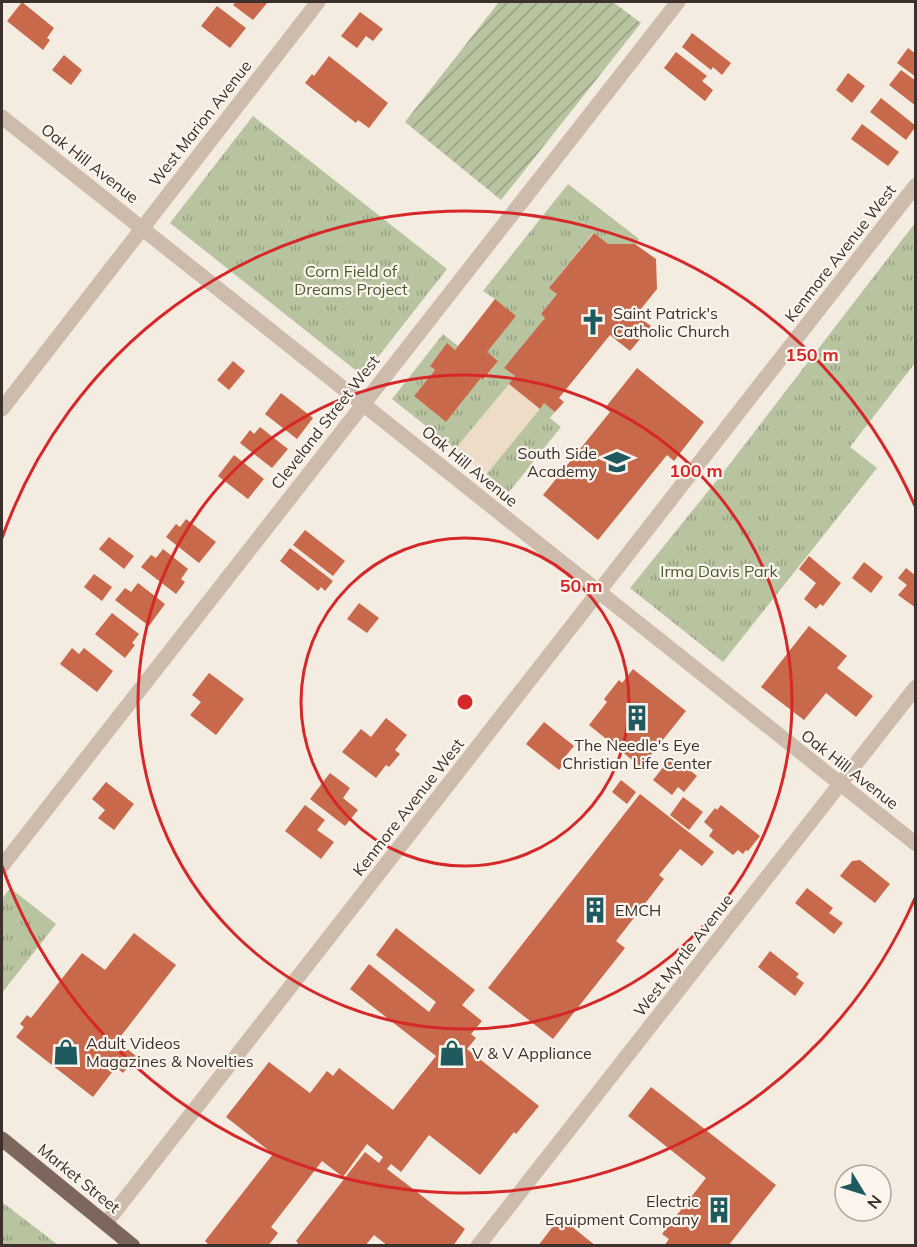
<svg xmlns="http://www.w3.org/2000/svg" width="917" height="1247" font-family="Mulish,sans-serif">
<defs>
<pattern id="grass-tufts" width="24" height="20" patternUnits="userSpaceOnUse" patternTransform="scale(1.5)"><rect width="24" height="20" fill="#b8c4a0"/><path d="M3 7l-1-3M5 7V3M7 7l1-3M15 17l-1-3M17 17v-4M19 17l1-3" fill="none" stroke="#97a083"/></pattern>
<pattern id="garden-furrows" width="10" height="10" patternUnits="userSpaceOnUse" patternTransform="scale(1.5)"><rect width="10" height="10" fill="#b8c4a0"/><path d="M-1 1l2-2M0 10L10 0M9 11l2-2" fill="none" stroke="#97a083"/></pattern>
</defs>
<rect width="100%" height="100%" fill="#f4ebe1"/>
<g fill="url(#grass-tufts)">
<path d="M253 116 447 269 363 376 170 223Z"/>
<path d="M568 184 639 239 635 244H608L593 233 550 287 557 294 541 314 545 318 505 368 515 376 509 385 539 409 544 403 555 412 550 418 561 427 509 492 392 399 443 334 458 346 455 350 447 344 430 366 435 370 414 396 446 422 481 378 484 380 498 361 487 352 495 299 483 291Z"/>
<path d="M915 223V363L850 447 877 468 723 662 630 588 722 474Z"/>
<path d="M10 888 56 924 2 993V899Z"/>
<path d="M2 1202 58 1245H2Z"/>
</g>
<path fill="url(#garden-furrows)" d="M499 2H613L641 23 501 200 405 122Z"/>
<path fill="#ecdcc8" d="M509 384 540 409 486 475 455 449Z"/>
<g fill="#c8694b">
<path d="M22 2 54 28 47 38 50 40 43 50 7 21Z"/>
<path d="M234 2H268L253 20 233 5 235 3Z"/>
<path d="M217 6 246 28 230 48 201 26Z"/>
<path d="M360 12 383 29 373 41 366 36 357 48 341 36Z"/>
<path d="M692 33 731 63 722 75 713 67 711 70 682 47Z"/>
<path d="M908 48 916 54V77L897 63Z"/>
<path d="M676 52 707 76 702 81 713 90 705 101 664 68Z"/>
<path d="M64 55 82 70 71 85 52 70Z"/>
<path d="M329 56 388 103 369 128 358 120 356 123 305 83 312 74 314 76Z"/>
<path d="M901 70 916 81V106L889 85Z"/>
<path d="M848 73 865 86 852 103 836 90Z"/>
<path d="M881 98 916 126 906 140 870 112Z"/>
<path d="M862 124 899 152 888 166 851 139Z"/>
<path d="M594 233 608 244H635L656 259 657 289 636 315 651 326 630 351 610 335 559 398 564 402 555 412 544 403 540 409 509 384 515 376 504 368 545 318 541 314 557 294 549 288Z"/>
<path d="M495 299 516 316 487 352 498 361 483 380 481 378 446 422 414 396 435 370 430 366 447 343 455 350Z"/>
<path d="M233 361 245 371 229 390 217 380Z"/>
<path d="M637 368 704 422 674 461 667 455 598 540 543 495 610 412 605 408Z"/>
<path d="M281 393 313 418 297 439 265 414Z"/>
<path d="M260 427 288 449 272 468 240 443 250 430 254 434Z"/>
<path d="M234 455 264 479 248 499 218 476Z"/>
<path d="M186 519 216 542 199 563 166 537 176 524 180 527Z"/>
<path d="M305 530 345 561 333 576 293 545Z"/>
<path d="M109 537 134 556 124 569 99 549Z"/>
<path d="M290 548 333 581 325 591 321 587 318 591 280 561Z"/>
<path d="M163 549 188 569 181 579 185 582 176 594 141 567 151 555 156 558Z"/>
<path d="M809 556 841 583 823 606 820 604 816 609 804 599 816 583 799 569Z"/>
<path d="M864 562 883 577 871 593 852 578Z"/>
<path d="M906 568 916 576V608L898 595 907 585 898 578Z"/>
<path d="M94 574 112 587 102 601 84 587Z"/>
<path d="M138 583 165 604 149 626 115 600 125 588 131 592Z"/>
<path d="M359 603 379 618 367 633 347 619Z"/>
<path d="M112 613 139 634 132 643 135 645 125 658 95 634Z"/>
<path d="M809 626 847 656 837 668 873 696 856 717 826 693 804 720 761 687Z"/>
<path d="M72 648 79 654 84 648 113 671 97 692 60 664Z"/>
<path d="M633 669 686 711 641 767 589 725 607 702 604 699 619 680 622 683Z"/>
<path d="M209 673 244 699 216 735 190 715 201 702 192 695Z"/>
<path d="M386 718 407 735 395 750 400 754 389 767 386 765 376 778 342 752 361 729 371 737Z"/>
<path d="M544 722 574 746 564 758 567 760 559 770 526 744Z"/>
<path d="M672 756 697 776 684 792 678 787 672 795 653 780Z"/>
<path d="M330 773 350 788 343 798 358 810 345 826 310 799Z"/>
<path d="M621 780 636 792 627 804 612 792Z"/>
<path d="M106 782 134 804 114 830 98 818 105 810 92 799Z"/>
<path d="M640 794 714 852 702 866 680 849 659 875 664 879 616 941 625 948 553 1039 488 988Z"/>
<path d="M683 797 703 812 689 830 670 815Z"/>
<path d="M305 805 325 820 317 830 334 842 321 859 285 831Z"/>
<path d="M721 805 760 836 748 851 746 850 743 854 738 850 733 855 709 836 713 830 704 822 715 808 717 810Z"/>
<path d="M860 860 890 884 875 903 840 876 852 861Z"/>
<path d="M807 888 833 908 829 913 843 923 834 934 795 903Z"/>
<path d="M396 928 475 990 462 1005 482 1021 471 1034 476 1038 467 1049 539 1106 516 1134 514 1132 480 1175 429 1135 401 1172 391 1164 387 1169 465 1229 453 1246H388L374 1235 365 1246H296L298 1243 296 1241 365 1152 379 1163 383 1157 367 1144 343 1177 322 1161 271 1227 278 1233 268 1246H210L205 1241 273 1154 226 1117 269 1062 310 1093 327 1071 333 1076 339 1068 393 1110 436 1056 350 989 369 964 429 1012 436 1002 376 955Z"/>
<path d="M134 933 176 965 117 1041 136 1056 123 1073 116 1067 93 1097 16 1037 24 1027 20 1024 27 1015 31 1018 82 953 105 970Z"/>
<path d="M770 951 799 974 796 977 804 983 795 996 758 967Z"/>
<path d="M651 1087 776 1185 728 1246H664L669 1239 662 1234 706 1178 628 1116Z"/>
<path d="M560 1217 596 1246H538Z"/>
</g>
<g fill="none" stroke-linecap="round" stroke-linejoin="round">
<g stroke="#cdbbac" stroke-width="15">
<path d="M2 117 916 844"/>
<path d="M2 409 318 2"/>
<path d="M2 866 678 2"/>
<path d="M106 1223 916 185"/>
<path d="M478 1246 916 687"/>
</g>
<path stroke="#7d675c" stroke-width="15" d="M2 1139 133 1246"/>
</g>
<g fill="none" stroke="#d62828" stroke-width="3">
<circle cx="465" cy="702" r="164"/>
<circle cx="465" cy="702" r="327"/>
<path d="M915 898A491 491 0 0 1 2 866M2 538A491 491 0 0 1 915 506"/>
</g>
<defs>
<g id="church-bare" transform="scale(2.07)"><path d="M-1.2-6h2.4v3.5h3.3v2.4h-3.3V6h-2.4V-.1h-3.3v-2.4h3.3Z" fill="#1f5a5e" stroke="#fbf5ee" stroke-width="2.5" paint-order="stroke"/></g>
<g id="school-bare" transform="scale(2.07)"><path d="M0-5L7-2L0 1L-7-2ZM-4 1L0 2.5L4 1V4Q0 6-4 4Z" fill="#1f5a5e" stroke="#fbf5ee" stroke-width="2.5" paint-order="stroke"/></g>
<g id="building-bare" transform="scale(2.07)"><path d="M-4-6H4V6H1V3H-1V6H-4ZM-2.5-4.3h1.7v1.8h-1.7ZM.8-4.3h1.7v1.8H.8ZM-2.5-1h1.7V.8h-1.7ZM.8-1h1.7V.8H.8Z" fill="#1f5a5e" stroke="#fbf5ee" stroke-width="2.5" paint-order="stroke"/></g>
<g id="shop-bare" transform="scale(2.07)"><path d="M-5-2.5h2.3a2.7 3.5 0 0 1 5.4 0H5L5.5 6h-11ZM-1.5-2.5h3a1.5 2.3 0 0 0-3 0Z" fill="#1f5a5e" stroke="#fbf5ee" stroke-width="2.5" paint-order="stroke"/></g>
</defs>
<g fill-rule="evenodd">
<use href="#church-bare" x="593" y="322"/>
<use href="#school-bare" x="617" y="462"/>
<use href="#building-bare" x="637" y="718"/>
<use href="#building-bare" x="595" y="910"/>
<use href="#shop-bare" x="66" y="1052"/>
<use href="#shop-bare" x="452" y="1053"/>
<use href="#building-bare" x="719" y="1210"/>
</g>
<g text-anchor="middle" dominant-baseline="central" stroke-width="4.5" stroke-linejoin="round" paint-order="stroke">
<g font-size="16" fill="#3b302b" stroke="#fbf5ee">
<text transform="translate(200 123) rotate(-52)">West Marion Avenue</text>
<text transform="translate(90 163) rotate(38)">Oak Hill Avenue</text>
<text transform="translate(840 253) rotate(-52)">Kenmore Avenue West</text>
<text transform="translate(325 422) rotate(-52)">Cleveland Street West</text>
<text transform="translate(470 466) rotate(39)">Oak Hill Avenue</text>
<text transform="translate(850 769) rotate(38)">Oak Hill Avenue</text>
<text transform="translate(408 807) rotate(-52)">Kenmore Avenue West</text>
<text transform="translate(683 955) rotate(-52)">West Myrtle Avenue</text>
<text transform="translate(79 1178) rotate(39)">Market Street</text>
</g>
<g font-size="16" fill="#4a5a2e" stroke="#fbf5ee">
<text x="351" y="271">Corn Field of<tspan x="351" dy="18">Dreams Project</tspan></text>
<text x="719" y="571">Irma Davis Park</text>
</g>
<g font-size="16" fill="#3b302b" stroke="#fbf5ee" text-anchor="start">
<text x="613" y="313">Saint Patrick's<tspan x="613" dy="18">Catholic Church</tspan></text>
<text x="597" y="453" text-anchor="end">South Side<tspan x="597" dy="18">Academy</tspan></text>
<text x="637" y="745" text-anchor="middle">The Needle's Eye<tspan x="637" dy="18">Christian Life Center</tspan></text>
<text x="615" y="910">EMCH</text>
<text x="86" y="1043">Adult Videos<tspan x="86" dy="18">Magazines &amp; Novelties</tspan></text>
<text x="472" y="1053">V &amp; V Appliance</text>
<text x="699" y="1201" text-anchor="end">Electric<tspan x="699" dy="18">Equipment Company</tspan></text>
</g>
</g>
<circle cx="465" cy="702" r="9" fill="#d62828" stroke="#fbf5ee" stroke-width="3"/>
<g font-size="18" text-anchor="middle" font-weight="bold" fill="#d62828" stroke="#fbf5ee" stroke-width="4.5" stroke-linejoin="round" paint-order="stroke">
<text x="812" y="361">150 m</text>
<text x="696" y="477">100 m</text>
<text x="581" y="592">50 m</text>
</g>
<rect width="917" height="1247" fill="none" stroke="#3b302b" stroke-width="6"/>
<g transform="translate(863 1193) rotate(128)"><circle r="28" fill="#fbf5ee" stroke="#aea6a0" stroke-width="1.5"/>
<path d="M0-4.5L10 22L0 15L-10 22Z" fill="#1f5a5e"/>
<text y="-9" font-size="16" font-weight="bold" text-anchor="middle" fill="#3b302b">N</text>
</g>
</svg>
